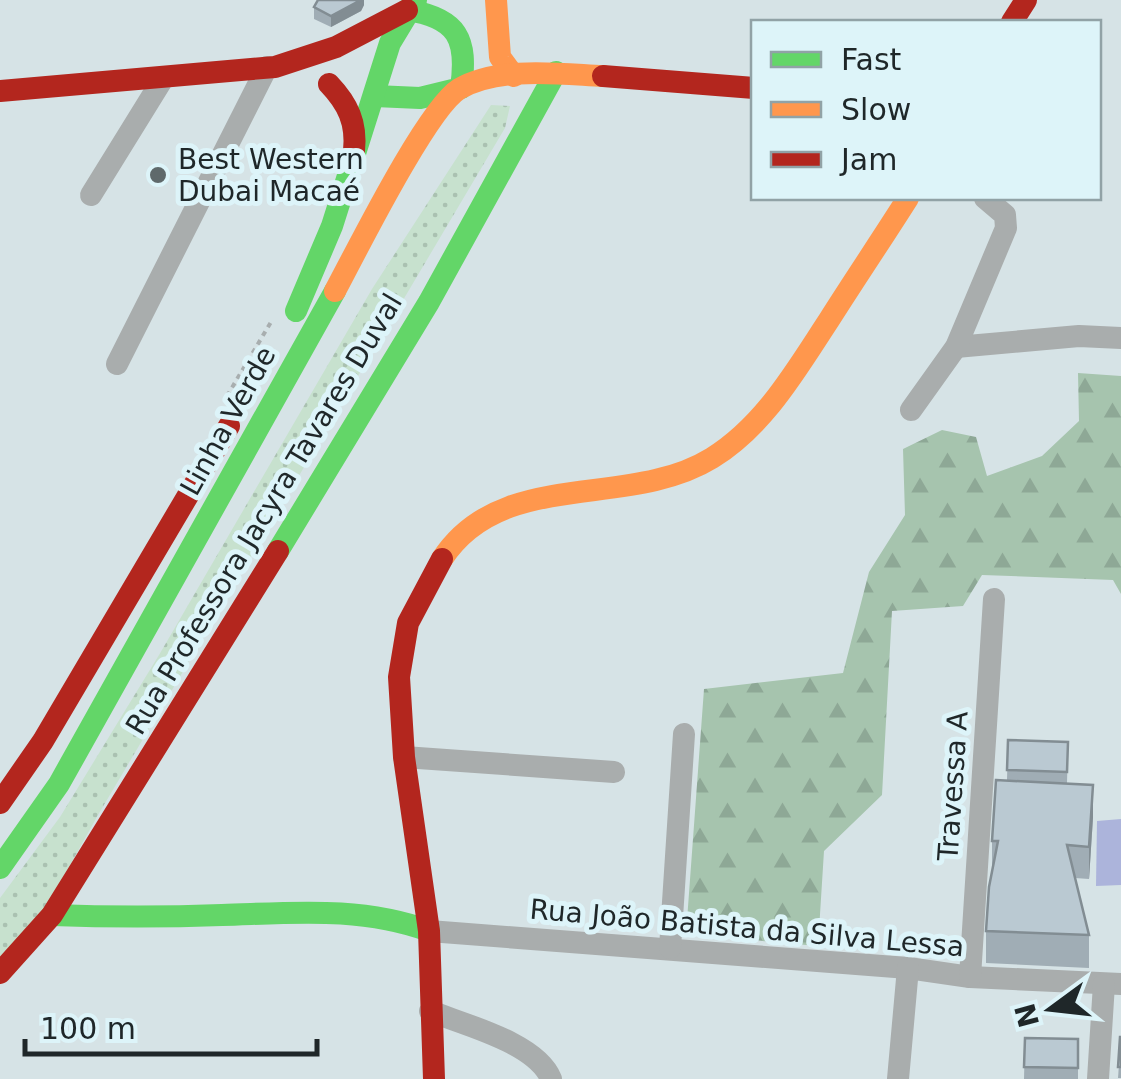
<svg xmlns="http://www.w3.org/2000/svg" width="1121" height="1079" font-family="'DejaVu Sans',sans-serif">
<defs>
<pattern id="grass-dots" width="8" height="8" patternUnits="userSpaceOnUse" patternTransform="scale(2.5)"><rect width="8" height="8" fill="#c7e1ce"/><path d="M2 2h.1M6 6h.1" fill="none" stroke="#aac1b1" stroke-width="1.8" stroke-linecap="round"/></pattern>
<pattern id="forest-firs" width="22" height="20" patternUnits="userSpaceOnUse" patternTransform="scale(2.5)"><rect width="22" height="20" fill="#a6c4ae"/><path d="M5 1l3.5 6h-7zM16 11l3.5 6h-7z" fill="#8ea896"/></pattern>
</defs>
<rect width="100%" height="100%" fill="#d6e3e6"/>
<path fill="url(#grass-dots)" d="M491 105 510 106 505 128 98 815 40 919 0 960V898L60 817 159 655 372 289Z"/>
<path fill="url(#forest-firs)" d="M1078 373 1121 376V594L1113 580 982 575 963 606 892 611 882 795 824 851 818 946 686 934 704 689 843 673 869 572 905 515 903 449 942 430 976 437 987 476 1042 456 1079 421Z"/>
<path fill="#acb4db" d="M1121 819V885L1096 886 1097 821Z"/>
<g fill="none" stroke-linecap="round" stroke-linejoin="round">
<path stroke="#a8aeaf" stroke-width="4" stroke-dasharray="5 5" stroke-linecap="butt" d="M227 396 271 322"/>
<g stroke="#a9adad" stroke-width="22">
<path d="M91 195 164 77"/>
<path d="M956 347 1079 336 1121 338"/>
<path d="M117 364 267 67"/>
<path d="M911 410 956 347 1006 228 1005 215 985 198"/>
<path d="M404 757 614 772"/>
<path d="M429 931 908 968 970 977 1121 984"/>
<path d="M670 948 684 734"/>
<path d="M970 977 994 599"/>
<path d="M430 1011C465 1025 537 1043 551 1079"/>
<path d="M898 1079 908 968"/>
<path d="M1098 1079 1104 984"/>
</g>
<g stroke="#63d668" stroke-width="22">
<path d="M375 96 420 98 461 88C468 39 458 18 407 10"/>
<path d="M296 311 332 226 390 43 416 0"/>
<path d="M278 551 429 302 556 72"/>
<path d="M0 868 59 784 335 291"/>
<path d="M52 915C109 917 166 917 222 915 293 913 361 906 429 931"/>
</g>
<g stroke="#ff974d" stroke-width="22">
<path d="M496 0 500 57 514 76"/>
<path d="M335 291C357 250 427 109 459 89 499 66 559 74 603 76"/>
<path d="M442 559C502 467 628 510 712 458 765 425 796 370 829 320 855 279 882 239 908 198"/>
</g>
<g stroke="#b3261e" stroke-width="22">
<path d="M1012 22 1026 0"/>
<path d="M603 76 754 88"/>
<path d="M329 84C348 104 357 123 354 151"/>
<path d="M0 91 275 67 336 47 407 10"/>
<path d="M0 803 43 741 229 426"/>
<path d="M0 973 52 915 278 551"/>
<path d="M434 1079 429 931 404 757 399 677 408 623 442 559"/>
</g>
</g>
<g fill="#a0adb5">
<path d="M364 0V5L361 11 331 27 314 19V7Z"/>
<path d="M1008 740 1068 742 1067 783 1093 817 1089 879 1075 878 1089 935V968L986 963V931L992 873V841L1007 780Z"/>
<path d="M1121 1037V1078H1118Z"/>
<path d="M1025 1038 1078 1039V1079H1024Z"/>
</g>
<g fill="#828d93">
<path d="M361 0H364V5L361 11 331 27V16Z"/>
<path d="M1093 785V817L1089 879V847Z"/>
</g>
<g fill="#bac9d2" stroke="#828d93" stroke-width="2.5">
<path d="M318 0H361L331 16 314 7Z"/>
<path d="M1008 740 1068 742 1067 772 1007 770Z"/>
<path d="M996 780 1093 785 1089 847 1067 845 1089 935 986 931 989 887 998 841H992Z"/>
<path d="M1120 1037H1121V1067H1118Z"/>
<path d="M1025 1038 1078 1039V1068L1024 1067Z"/>
</g>
<circle fill="#5f696b" stroke="#ddf4f9" stroke-width="4" cx="158" cy="175" r="10"/>
<g text-anchor="middle" dominant-baseline="central" stroke-width="10" stroke-linejoin="round" paint-order="stroke">
<g font-size="28" fill="#1f2729" stroke="#ddf4f9" text-anchor="start">
<text x="178" y="159">Best Western<tspan x="178" dy="32">Dubai Macaé</tspan></text>
</g>
<g font-size="28" fill="#1f2729" stroke="#ddf4f9">
<text transform="translate(228 421) rotate(-61)">Linha Verde</text>
<text transform="translate(264 514) rotate(-59)">Rua Professora Jacyra Tavares Duval</text>
<text transform="translate(953 786) rotate(-86)">Travessa A</text>
<text transform="translate(747 928) rotate(5)">Rua João Batista da Silva Lessa</text>
</g>
</g>
<rect x="751" y="20" width="350" height="180" fill="#ddf4f9" stroke="#91a2a6" stroke-width="2.5"/>
<rect x="771" y="52" width="50" height="15" fill="#63d668" stroke="#91a2a6" stroke-width="2.5"/>
<text x="841" y="70" font-size="30" fill="#1f2729">Fast</text>
<rect x="771" y="102" width="50" height="15" fill="#ff974d" stroke="#91a2a6" stroke-width="2.5"/>
<text x="841" y="120" font-size="30" fill="#1f2729">Slow</text>
<rect x="771" y="152" width="50" height="15" fill="#b3261e" stroke="#91a2a6" stroke-width="2.5"/>
<text x="841" y="170" font-size="30" fill="#1f2729">Jam</text>
<g transform="translate(1051 1009) rotate(255)" stroke="#ddf4f9" stroke-width="8" paint-order="stroke">
<path d="M0-8L18 38L0 25L-18 38Z" fill="#1f2729"/>
<text y="-15" font-size="28" font-weight="bold" text-anchor="middle" fill="#1f2729">N</text>
</g>
<path d="M25 1039v15h292v-15" fill="none" stroke="#1f2729" stroke-width="5"/>
<text x="40" y="1039" font-size="30" fill="#1f2729" stroke="#ddf4f9" stroke-width="8" paint-order="stroke">100 m</text>
</svg>
